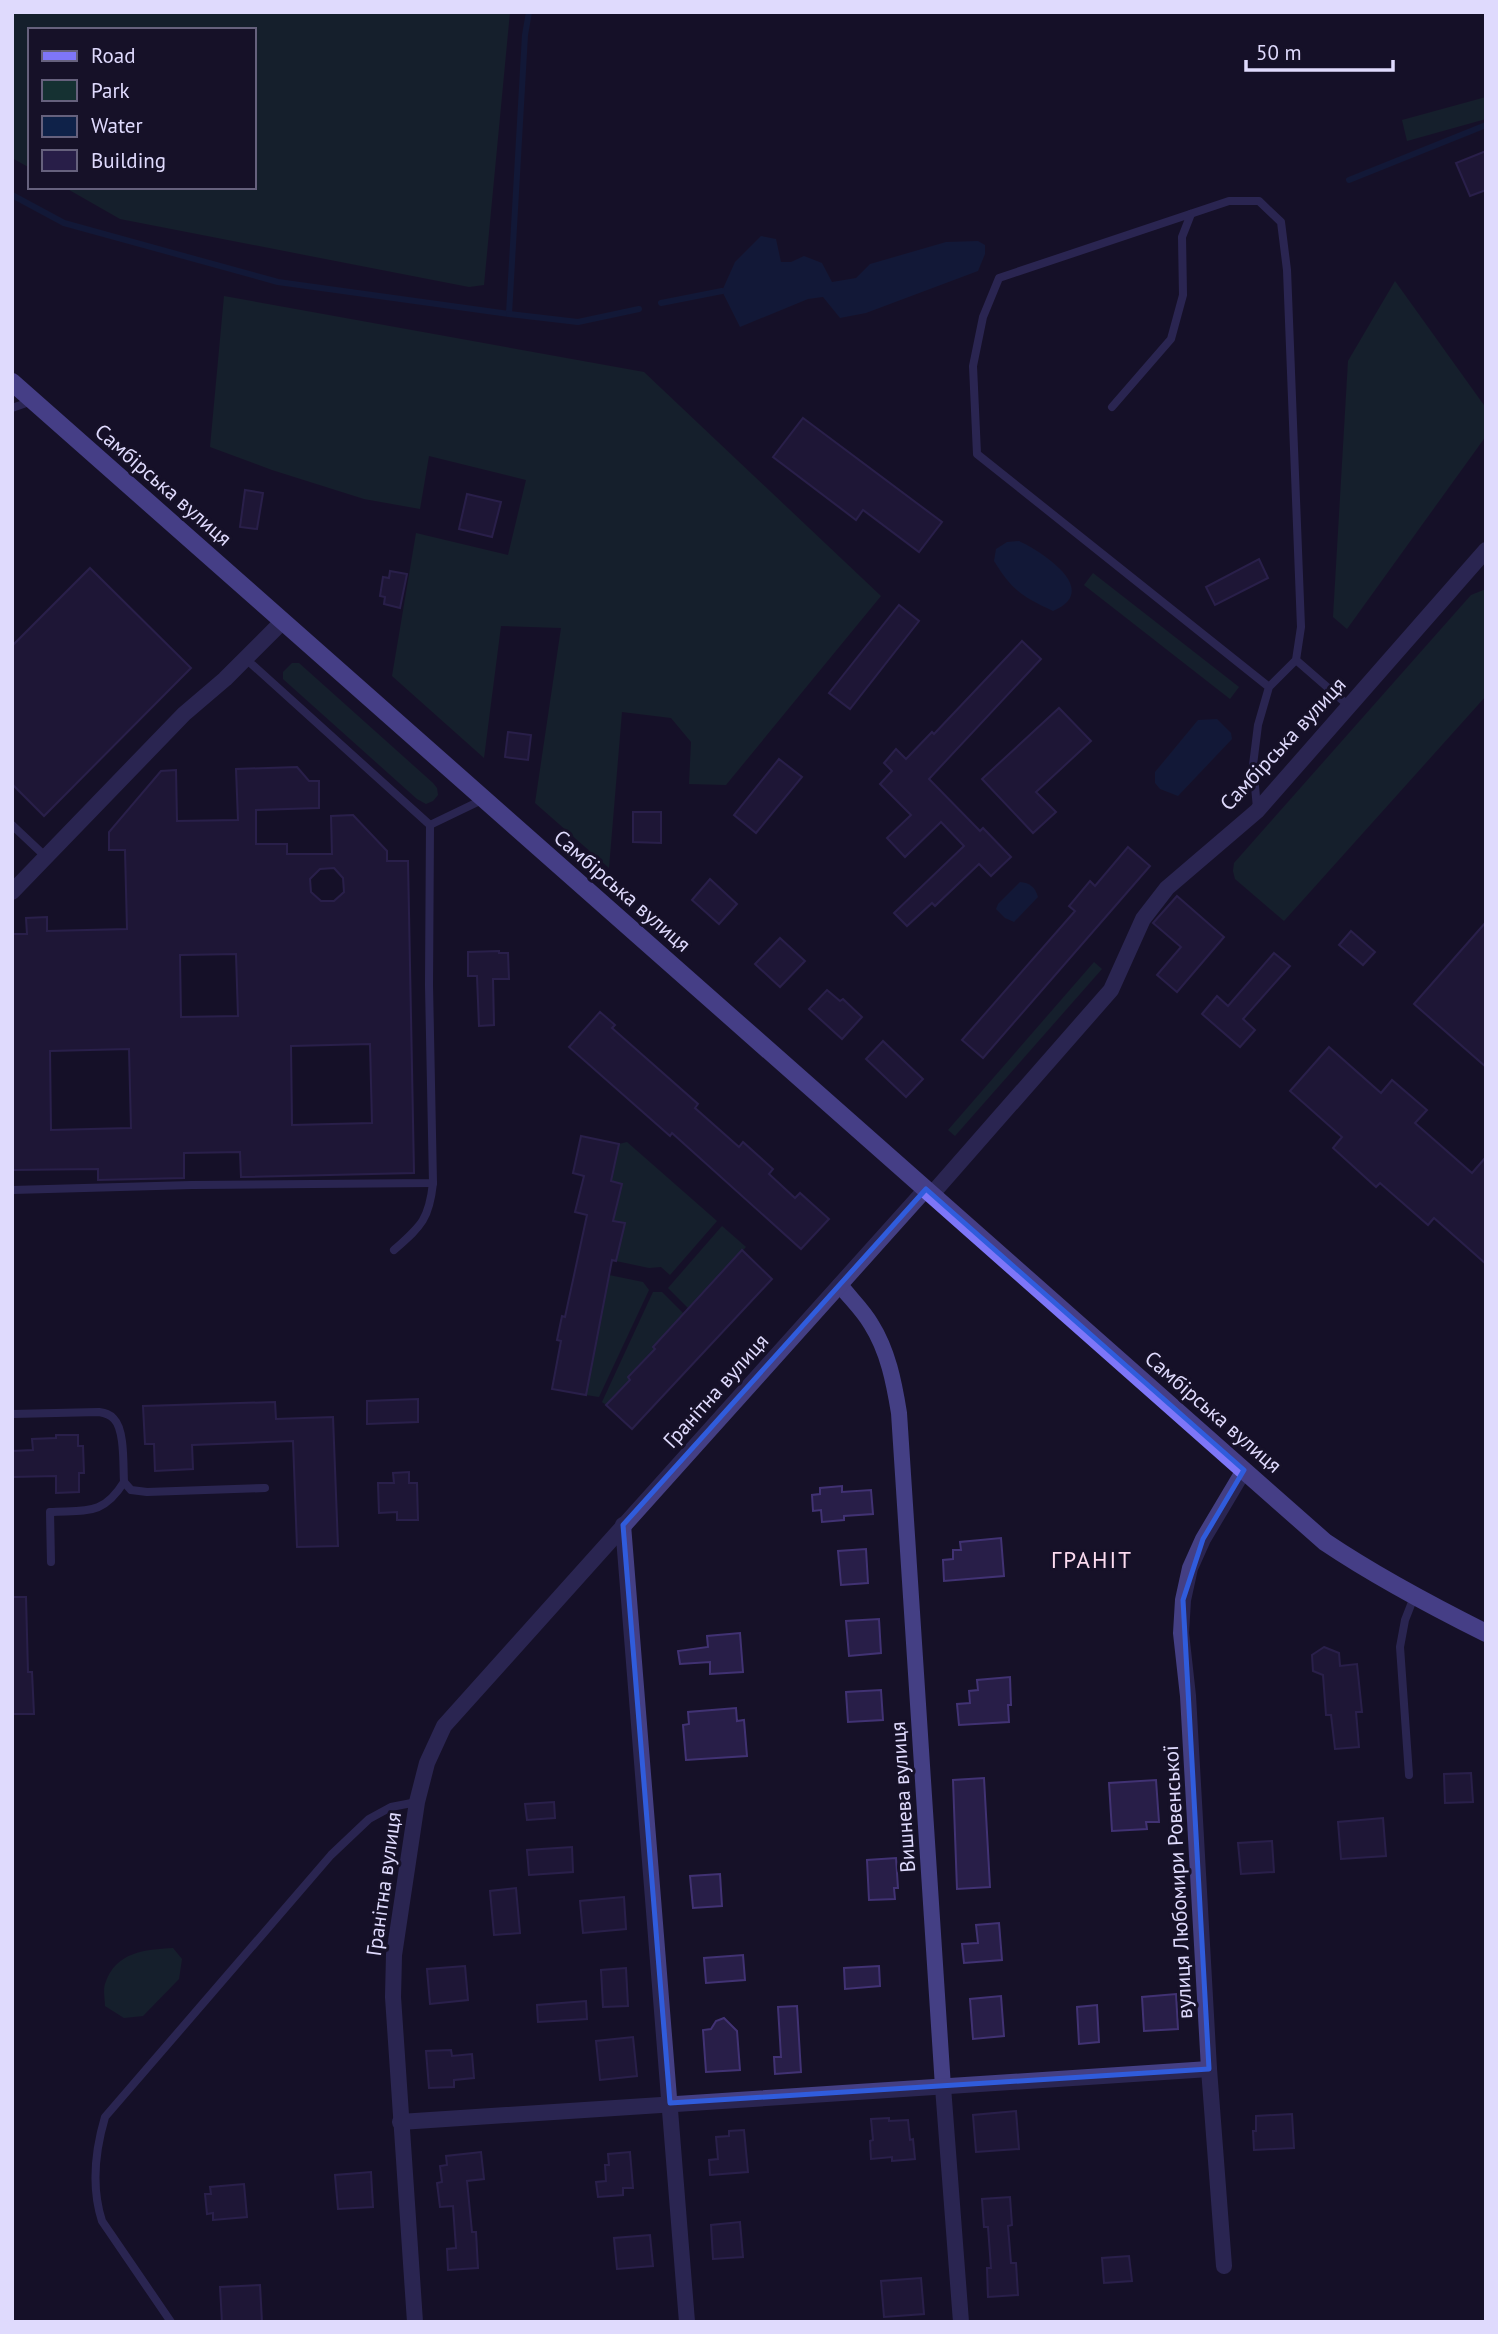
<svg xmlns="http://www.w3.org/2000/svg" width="1498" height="2334" font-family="'PT Sans',sans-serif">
  <rect width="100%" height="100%" fill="#161128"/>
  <g fill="#153132">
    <path d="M12,12H510L484,285L469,287L120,219L64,187H254V30H30V168L12,158Z"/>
    <path d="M1486,97V119L1407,141L1402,120Z"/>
    <path d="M1395,281L1486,408V436L1347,629L1333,617L1348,361Z"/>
    <path d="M224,296L644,372L881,596L726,785L689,784L691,742L671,718L622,712L609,868L535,803L561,628L501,626L484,758L392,676L416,533L508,555L526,480L429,456L420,509L364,499L272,470L210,447Z"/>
    <path d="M1093,573L1239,687L1230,699L1084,585Z"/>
    <path d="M1486,589V696L1284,921L1235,879L1233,871L1234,863L1471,595Z"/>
    <path d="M292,663H299L433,783L437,788L438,795L433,801L426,804L417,799L283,679V672Z"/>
    <path d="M1094,962L1102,969L955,1136L948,1130Z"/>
    <path d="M627,1142L717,1221L670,1275L661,1267L649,1268L616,1261L625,1224L613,1221L622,1184L611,1181L619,1144Z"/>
    <path d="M722,1226L746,1247L688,1308L668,1288Z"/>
    <path d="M609,1275L643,1282L649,1290L599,1397L586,1395Z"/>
    <path d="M653,1292H662L684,1314L653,1347L655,1349L628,1377L630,1380L606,1405L602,1402Z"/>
    <path d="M173,1948L182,1959L179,1979L143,2016L124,2018L105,2006C105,1999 103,1990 105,1984C116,1951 145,1950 173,1948Z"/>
  </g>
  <g fill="#0f2249">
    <path d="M761,236L776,239L781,262H791L804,256L822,263L832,282L856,278L870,264L946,242L978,241L985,245V254L978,271L866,313L840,318L823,297L808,299L740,327L722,291L735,262Z"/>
    <path d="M1019,541C1042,552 1102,590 1053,611C1022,597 1012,590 994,561L996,549L1007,542Z"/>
    <path d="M1217,719L1231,733L1232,739L1178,796L1160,789L1155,783V772L1198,720Z"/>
    <path d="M1020,882C1030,883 1035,887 1038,897L1014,922L1005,918L996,909L998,904Z"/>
  </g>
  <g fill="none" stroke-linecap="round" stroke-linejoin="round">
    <g stroke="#0f2249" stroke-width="6">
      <path d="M1349,180L1486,125"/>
      <path d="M12,195L64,223L278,282L509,314L525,35L529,12"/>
      <path d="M661,303L722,291"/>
      <path d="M509,314L578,322L639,309"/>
    </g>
  </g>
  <g fill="#281e48" stroke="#413273" stroke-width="2" fill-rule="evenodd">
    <path d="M1486,151V190L1470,196L1456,163Z"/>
    <path d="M803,418L942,522L919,552L863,510L856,520L773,457Z"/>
    <path d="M245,490L263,493L257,529L240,527Z"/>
    <path d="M467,494L501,502L492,537L459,529Z"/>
    <path d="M1259,559L1268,578L1215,605L1206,587Z"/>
    <path d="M90,568L191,668L44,816L12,784V646Z"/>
    <path d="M390,571L407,574L400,608L384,604L385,597L380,596L383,577L389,578Z"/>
    <path d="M899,605L919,621L850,709L829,693Z"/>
    <path d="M1022,641L1041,659L929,779L980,831L983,828L1011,857L991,876L979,864L935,906L932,903L907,926L894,913L964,846L941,822L905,857L887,838L911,815L880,784L892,771L884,763L896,749L906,759L932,732L934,734Z"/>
    <path d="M1059,708L1091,741L1036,792L1056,812L1033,833L982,779Z"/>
    <path d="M508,732L531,735L528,760L505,757Z"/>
    <path d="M779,759L802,777L756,833L734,815Z"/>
    <path d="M297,767L309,781H319V808L256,810V844H287V854H332L331,816L353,815L387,851V861H408L414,1173L241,1177L240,1152L184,1153V1178L98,1180V1169L12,1170V934H27L26,918L47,917V931L127,929L125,850H109V832L161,771L176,770L177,821L238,820L236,769ZM334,868L343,878L344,892L334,901H321L311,892L310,879L320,869ZM236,954L238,1016L181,1017L180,955ZM370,1044L372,1123L292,1125L291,1046ZM129,1049L131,1128L51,1130L50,1051Z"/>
    <path d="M633,812H661V843L633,842Z"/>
    <path d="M1128,847L1150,866L983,1058L962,1040L1075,911L1069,906L1090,881L1095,886Z"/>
    <path d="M710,879L737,904L719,924L692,900Z"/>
    <path d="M1177,896L1224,937L1177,992L1157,975L1181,947L1153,923Z"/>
    <path d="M1486,922V1067L1414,1004Z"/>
    <path d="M1351,931L1375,952L1363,965L1339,945Z"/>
    <path d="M780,938L805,961L780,987L755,964Z"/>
    <path d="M499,951V953H508L509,979H493L494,1025L479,1026L477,976H468V952Z"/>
    <path d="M1274,953L1290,966L1243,1019L1255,1030L1240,1047L1202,1014L1217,996L1228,1006Z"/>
    <path d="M827,990L840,1001L843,999L862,1017L842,1039L809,1009Z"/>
    <path d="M600,1012L615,1025L612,1028L698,1104L695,1108L739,1147L743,1142L773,1169L769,1174L795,1198L800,1193L829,1219L801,1249L672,1133L670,1136L569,1047Z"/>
    <path d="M883,1041L923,1079L906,1097L866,1059Z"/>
    <path d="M1329,1047L1381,1093L1392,1080L1427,1110L1415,1123L1472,1173L1486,1157V1264L1434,1218L1428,1225L1380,1183L1376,1187L1333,1148L1342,1137L1290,1091Z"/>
    <path d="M581,1136L619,1144L611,1181L622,1184L613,1221L625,1223L616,1261L612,1260L586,1395L552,1389L561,1341L557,1340L562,1316L565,1317L587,1215L575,1212L584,1176L573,1173Z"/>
    <path d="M742,1250L772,1279L632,1429L606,1405L630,1380L628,1377L655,1349L653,1347Z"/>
    <path d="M418,1399V1422L367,1424V1401Z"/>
    <path d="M275,1402L276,1419L333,1417L338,1546L297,1547L293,1441L192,1445L193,1469L155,1471L154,1444H145L143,1406Z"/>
    <path d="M56,1435H78V1446H83L84,1473H79V1492L56,1493V1476L12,1477V1451L33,1450L32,1439L56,1438Z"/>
    <path d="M409,1472V1483H417L418,1520H397V1512L379,1513L378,1483H394L393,1473Z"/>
    <path d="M842,1486V1492L871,1490L873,1514L844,1516V1520L822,1522L821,1510L813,1511L812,1495L820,1494V1488Z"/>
    <path d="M1001,1538L1004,1576L944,1581L943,1560L953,1559V1550H961L960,1542Z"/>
    <path d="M866,1549L868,1583L841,1585L838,1551Z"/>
    <path d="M12,1597H26L28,1672H32L34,1714H12Z"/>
    <path d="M879,1619L881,1653L849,1656L846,1621Z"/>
    <path d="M740,1633L743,1672L710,1674V1662L680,1664L678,1651L708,1647L707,1636Z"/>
    <path d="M1324,1647L1339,1653L1340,1666L1357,1664L1362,1712H1356L1359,1747L1335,1749L1331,1715H1326L1323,1675L1313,1671L1312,1655Z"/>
    <path d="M1010,1677L1011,1705H1008L1009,1722L959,1725L957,1704L970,1703L969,1691L978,1690L977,1680Z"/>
    <path d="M881,1690L883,1720L848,1722L846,1692Z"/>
    <path d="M736,1708L737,1721L744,1720L747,1756L686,1760L683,1725L689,1724L688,1712Z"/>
    <path d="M1471,1773L1473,1802L1445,1803L1444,1774Z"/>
    <path d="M984,1778L990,1887L957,1889L953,1780Z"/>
    <path d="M1156,1780L1159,1822H1146L1147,1829L1112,1831L1109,1783Z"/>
    <path d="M554,1802L555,1818L527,1820L525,1804Z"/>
    <path d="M1383,1818L1386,1856L1341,1859L1338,1822Z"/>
    <path d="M1272,1841L1274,1872L1241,1874L1238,1843Z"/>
    <path d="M572,1847L573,1872L529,1875L527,1850Z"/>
    <path d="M896,1858L898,1888H894L895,1899L869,1900L867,1860Z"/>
    <path d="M720,1874L722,1906L693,1908L690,1876Z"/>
    <path d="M516,1888L520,1933L494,1935L490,1891Z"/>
    <path d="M624,1897L626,1929L583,1933L580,1901Z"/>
    <path d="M999,1923L1002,1960L964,1963L962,1944L978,1943L976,1925Z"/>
    <path d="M743,1955L745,1980L706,1983L704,1958Z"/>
    <path d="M465,1966L468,2000L430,2004L427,1969Z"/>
    <path d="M879,1966L880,1986L845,1989L844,1968Z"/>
    <path d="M626,1968L628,2006L603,2007L601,1970Z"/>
    <path d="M1176,1994L1178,2029L1144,2031L1142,1997Z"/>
    <path d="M1001,1996L1004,2036L973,2039L970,1999Z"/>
    <path d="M586,2001L587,2019L538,2022L537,2005Z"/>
    <path d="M1097,2005L1099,2042L1079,2044L1077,2007Z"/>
    <path d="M797,2006L801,2072L775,2074L774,2057H781L778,2007Z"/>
    <path d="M724,2018L737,2031L740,2070L706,2072L703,2030L711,2029L716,2021Z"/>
    <path d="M633,2037L637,2076L600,2080L596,2041Z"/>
    <path d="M451,2050L452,2056L472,2054L474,2078L454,2080V2087L429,2088L426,2051Z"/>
    <path d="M1016,2111L1019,2149L976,2152L973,2115Z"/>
    <path d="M1292,2114L1294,2148L1254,2150L1253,2131H1256V2116Z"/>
    <path d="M889,2118V2121L908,2120L910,2140L913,2139L915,2159L892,2161V2157L871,2159L870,2141L873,2140L871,2119Z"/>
    <path d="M744,2130L748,2172L710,2175L709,2160L718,2159L716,2137L729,2136V2131Z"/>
    <path d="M481,2152L484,2179L467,2181L472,2232H476L478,2268L448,2270L447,2249L456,2248L453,2206L440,2207L437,2183L442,2182L440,2166L447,2165L446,2156Z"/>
    <path d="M630,2152L633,2188H623V2195L598,2197L596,2182L606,2181L605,2165H609L608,2154Z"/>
    <path d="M371,2172L373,2207L338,2209L335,2175Z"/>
    <path d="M244,2184L247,2217L213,2220V2213L207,2214L205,2194H211L210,2187Z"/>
    <path d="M1010,2197L1012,2225L1008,2226L1011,2263H1016L1018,2295L988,2297L987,2268H991L988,2227H984L982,2199Z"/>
    <path d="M740,2222L743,2257L713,2259L711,2225Z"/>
    <path d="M650,2235L653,2266L617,2269L614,2238Z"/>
    <path d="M1129,2256L1132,2281L1104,2283L1102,2258Z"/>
    <path d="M921,2278L924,2314L884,2317L881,2281Z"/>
    <path d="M260,2285L262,2322H222L220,2287Z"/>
  </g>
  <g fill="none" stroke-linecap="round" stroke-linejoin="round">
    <g stroke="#443f84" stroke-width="8">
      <path d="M1112,407L1171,339L1183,295L1182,237L1191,214"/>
      <path d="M12,408L32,401"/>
      <path d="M1296,660L1349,706"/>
      <path d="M1257,808L1253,765L1258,725L1269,687L977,454L973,366L983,317L999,278L1229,201H1259L1281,222L1287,270L1301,627L1296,660L1269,687"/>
      <path d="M12,825L46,857"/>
      <path d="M430,825L484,799"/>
      <path d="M12,1190L192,1185L433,1183L429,985L430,825L246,659"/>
      <path d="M394,1250C421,1226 429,1220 433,1183"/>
      <path d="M12,1414L99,1412C105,1413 110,1414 114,1419C125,1430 123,1466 124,1482L131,1490L147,1492L265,1488"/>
      <path d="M51,1562L50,1512C86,1510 103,1516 124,1482"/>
      <path d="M1409,1775L1400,1647L1405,1620L1414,1597"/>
      <path d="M171,2322L102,2221C91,2187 95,2151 105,2117L331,1855L369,1819L391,1807L417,1802"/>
    </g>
    <g stroke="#443f84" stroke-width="16">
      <path d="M12,892L184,714L225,679L283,621"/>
      <path d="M932,1194L1111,990L1143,919L1167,888L1257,811L1486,550"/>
      <path d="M840,1285C850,1298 863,1310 871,1324C888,1351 894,1382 899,1413L943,2087L961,2322"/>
      <path d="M623,1525L687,2322"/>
      <path d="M400,2122L1209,2069"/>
      <path d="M1224,2266L1209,2069L1188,1696L1181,1633L1183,1600L1190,1568L1203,1539L1244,1470"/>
      <path d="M415,2322L393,1997L394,1955L417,1802L427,1763L444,1726L926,1189"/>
    </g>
    <path stroke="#7e76f8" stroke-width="18" d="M12,382L1325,1542C1377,1577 1430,1605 1486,1633"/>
  </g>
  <path d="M0 0H1498V2334H0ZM926,1189L1244,1470L1203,1539L1183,1600L1209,2069L670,2103L623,1525Z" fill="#161128" fill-opacity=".55" fill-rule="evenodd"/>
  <path fill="none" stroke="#305cdc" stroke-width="5" stroke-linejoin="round" d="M926,1189L1244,1470L1203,1539L1183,1600L1209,2069L670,2103L623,1525Z"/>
  <g text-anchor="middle" stroke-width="6" stroke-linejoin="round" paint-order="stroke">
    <g font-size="21" fill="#dfdafd" stroke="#161128">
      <text transform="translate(163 485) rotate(41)" y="7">Самбірська вулиця</text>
      <text transform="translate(1283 744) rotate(-47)" y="7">Самбірська вулиця</text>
      <text transform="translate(622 891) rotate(41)" y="7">Самбірська вулиця</text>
      <text transform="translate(716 1391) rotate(-48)" y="7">Гранітна вулиця</text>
      <text transform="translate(1213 1412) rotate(41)" y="7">Самбірська вулиця</text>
      <text transform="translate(903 1797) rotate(-94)" y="7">Вишнева вулиця</text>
      <text transform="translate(1178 1882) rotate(-93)" y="7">вулиця Любомири Ровенської</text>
      <text transform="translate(384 1884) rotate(-82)" y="7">Гранітна вулиця</text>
    </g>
    <g font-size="23" letter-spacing="2" fill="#fddcf0" stroke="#161128">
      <text x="1092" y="1568">ГРАНІТ</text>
    </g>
  </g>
  <rect width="1498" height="2334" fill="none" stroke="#dfdafd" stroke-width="28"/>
  <rect x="28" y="28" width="228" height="161" fill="#161128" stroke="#66617d" stroke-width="2"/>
  <rect x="42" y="51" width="35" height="10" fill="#7e76f8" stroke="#66617d" stroke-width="2"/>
  <text x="91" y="63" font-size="21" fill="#dfdafd">Road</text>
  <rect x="42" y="80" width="35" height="21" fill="#153132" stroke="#66617d" stroke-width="2"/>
  <text x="91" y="98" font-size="21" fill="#dfdafd">Park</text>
  <rect x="42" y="116" width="35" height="21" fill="#0f2249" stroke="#66617d" stroke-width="2"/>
  <text x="91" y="133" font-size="21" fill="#dfdafd">Water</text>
  <rect x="42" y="150" width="35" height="21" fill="#281e48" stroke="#66617d" stroke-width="2"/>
  <text x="91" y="168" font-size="21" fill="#dfdafd">Building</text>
  <path d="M1246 60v10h147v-10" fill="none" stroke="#dfdafd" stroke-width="3.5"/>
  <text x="1256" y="60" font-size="21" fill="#dfdafd" stroke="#161128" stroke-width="5" paint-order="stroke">50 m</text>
</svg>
